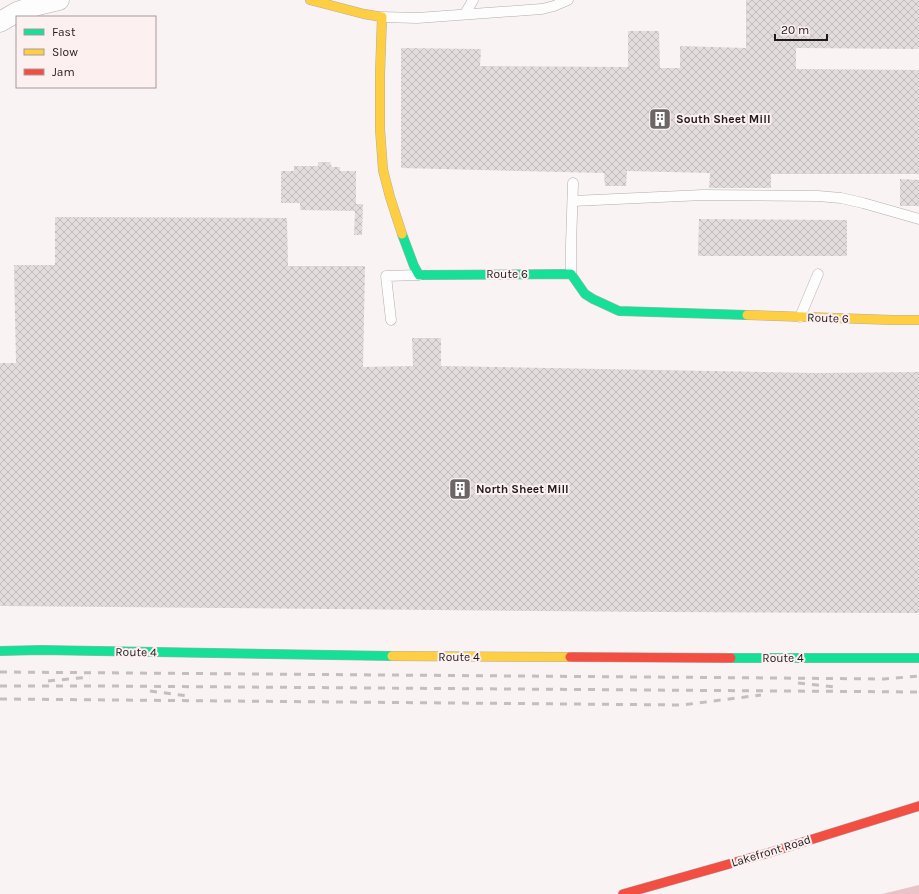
<svg xmlns="http://www.w3.org/2000/svg" width="919" height="894" font-family="Karla,sans-serif">
  <defs>
    <pattern id="building-cross-hatch" width="8" height="8" patternUnits="userSpaceOnUse"><rect width="8" height="8" fill="#e2dcdd"/><path d="M0 0l8 8M0 8l8-8" fill="none" stroke="#c2bcbd"/></pattern>
  </defs>
  <rect width="100%" height="100%" fill="#faf3f4"/>
  <path fill="#eac3c8" d="M919,885V894H882Z"/>
  <g fill="url(#building-cross-hatch)">
    <path d="M746,0H919V49L796,48V69L919,70V174H771V188H709L710,173L627,171L626,186H605L604,173L401,168V48L481,49L480,66L628,67V31H659L660,68H680V46L746,48Z"/>
    <path d="M318,162H330L332,167H340V171H356V204H363L362,235H354L355,211L300,210V203H281V171H294V166H318Z"/>
    <path d="M900,179L919,180V206H900Z"/>
    <path d="M55,217L287,218L288,266H365L363,367L413,366L412,338H441V366L816,373L919,372V613L658,612L0,606V363H16L14,265H55Z"/>
    <path d="M699,219L847,220V256H698Z"/>
  </g>
  <g fill="none" stroke-linecap="round" stroke-linejoin="round">
    <g stroke="#b1acac" stroke-width="11">
      <g id="lane">
        <path d="M465,14L473,0"/>
        <path d="M382,17L417,18L542,9L554,6L568,0"/>
        <path d="M573,201L703,195L818,196L841,198L863,203L919,219"/>
        <path d="M571,274V245L573,183"/>
        <path d="M800,317L818,274"/>
        <path d="M391,320L386,276L419,275"/>
      </g>
    </g>
    <g stroke="#b1acac" stroke-width="21">
      <path id="street" d="M0,22L17,12L38,5L59,0"/>
    </g>
    <g stroke="#b1acac" stroke-width="10">
      <g id="fast">
        <path d="M402,234L414,266L419,275L571,274L585,294L593,299L619,311L747,315"/>
        <path d="M0,651L41,650L392,656"/>
        <path d="M731,658H919"/>
      </g>
    </g>
    <g stroke="#b1acac" stroke-width="10">
      <g id="slow">
        <path d="M310,0L364,14L382,17L380,74V129L383,170L390,197L402,234"/>
        <path d="M747,315L893,320H919"/>
        <path d="M392,656L570,657"/>
      </g>
    </g>
    <g stroke="#b1acac" stroke-width="10">
      <g id="jam">
        <path d="M570,657L731,658"/>
        <path d="M623,894L768,853L919,806"/>
      </g>
    </g>
    <use href="#lane" stroke="#fefdfd" stroke-width="10"/>
    <use href="#street" stroke="#fefdfd" stroke-width="20"/>
    <use href="#fast" stroke="#16e098" stroke-width="9"/>
    <use href="#slow" stroke="#ffcf43" stroke-width="9"/>
    <use href="#jam" stroke="#f24e42" stroke-width="9"/>
    <g stroke="#c1bfbf" stroke-width="3" stroke-dasharray="7 7" stroke-linecap="butt">
      <path d="M0,672L774,678L884,679L919,676"/>
      <path d="M48,681L90,677"/>
      <path d="M798,683L836,687"/>
      <path d="M0,686H103L919,692"/>
      <path d="M150,691L188,696"/>
      <path d="M0,699L682,705L761,695"/>
    </g>
  </g>
  <defs>
    <g id="building-square" transform="scale(1.15)"><rect x="-9" y="-9" width="18" height="18" rx="4" fill="#6c6667" stroke="#fdf0f1"/><path d="M-4-6H4V6H1V3H-1V6H-4ZM-2.5-4.3h1.7v1.8h-1.7ZM.8-4.3h1.7v1.8H.8ZM-2.5-1h1.7V.8h-1.7ZM.8-1h1.7V.8H.8Z" fill="#fff"/></g>
  </defs>
  <g fill-rule="evenodd">
    <use href="#building-square" x="660" y="119"/>
    <use href="#building-square" x="460" y="489"/>
  </g>
  <g text-anchor="middle" stroke-width="4" stroke-linejoin="round" paint-order="stroke">
    <g font-size="12" font-weight="bold" fill="#201a1b" stroke="#fdf0f1" text-anchor="start">
      <text x="676" y="123">South Sheet Mill</text>
      <text x="476" y="493">North Sheet Mill</text>
    </g>
    <g font-size="12" fill="#201a1b" stroke="#fdf0f1">
      <text x="507" y="278">Route 6</text>
      <text transform="translate(828 318) rotate(2)" y="4">Route 6</text>
      <text transform="translate(136 652) rotate(1)" y="4">Route 4</text>
      <text x="459" y="661">Route 4</text>
      <text x="783" y="662">Route 4</text>
      <text transform="translate(771 851) rotate(-17)" y="4">Lakefront Road</text>
    </g>
  </g>
  <rect x="16" y="16" width="140" height="72" fill="#fdf0f1" stroke="#a59a9b"/>
  <rect x="24" y="29" width="20" height="6" fill="#16e098" stroke="#a59a9b"/>
  <text x="52" y="36" font-size="12" fill="#201a1b">Fast</text>
  <rect x="24" y="49" width="20" height="6" fill="#ffcf43" stroke="#a59a9b"/>
  <text x="52" y="56" font-size="12" fill="#201a1b">Slow</text>
  <rect x="24" y="69" width="20" height="6" fill="#f24e42" stroke="#a59a9b"/>
  <text x="52" y="76" font-size="12" fill="#201a1b">Jam</text>
  <path d="M775 34v6h52v-6" fill="none" stroke="#201a1b" stroke-width="2"/>
  <text x="781" y="34" font-size="12" fill="#201a1b" stroke="#fdf0f1" stroke-width="3" paint-order="stroke">20 m</text>
</svg>
